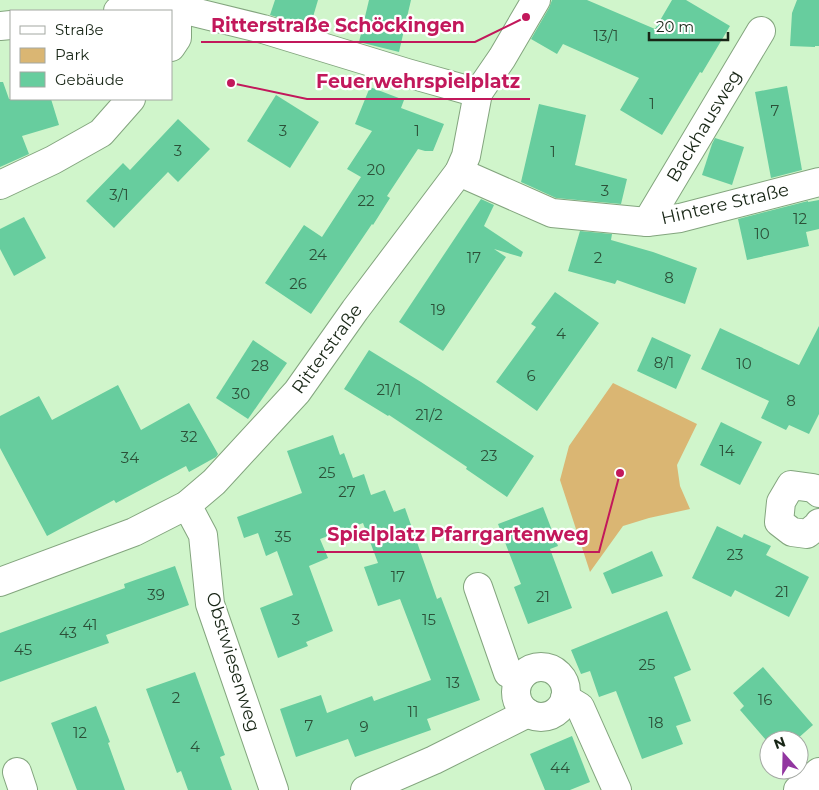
<svg xmlns="http://www.w3.org/2000/svg" width="819" height="790" font-family="Montserrat,sans-serif">
  <rect width="100%" height="100%" fill="#d0f5cb"/>
  <path fill="#dab673" d="M613,383L697,424L677,465L680,486L690,509L649,518L623,526L590,572L560,480L569,446Z"/>
  <g fill="#67cd9e">
    <path d="M275,0H318L310,27L270,15Z"/>
    <path d="M369,0H411L399,52L359,42Z"/>
    <path d="M552,0H587L655,29L672,0H686L730,26L702,73L700,72L662,135L620,110L639,78L563,44L557,54L531,39L549,8Z"/>
    <path d="M797,0H819V46H815V47L790,46L792,13Z"/>
    <path d="M0,82H3L9,99H51L59,125L22,136L29,154L0,167Z"/>
    <path d="M787,86L802,170L771,178L755,92Z"/>
    <path d="M370,87L404,100L401,108L444,124L433,151H425L418,149L387,196L390,198L373,225L372,224L311,314L265,283L304,225L322,237L361,177L347,169L372,131L355,124Z"/>
    <path d="M276,95L319,122L290,168L247,141Z"/>
    <path d="M539,104L586,115L575,165L627,179L621,204L556,198L521,182Z"/>
    <path d="M178,119L210,149L178,182L168,172L114,228L86,201L123,163L130,170Z"/>
    <path d="M715,138L744,147L732,185L702,175L712,144Z"/>
    <path d="M481,199L494,205L484,226L523,252L521,257L494,249L506,257L443,351L399,322Z"/>
    <path d="M819,200V229L806,232L809,246L747,260L738,219L808,201V202Z"/>
    <path d="M24,217L46,258L14,276L0,249V229Z"/>
    <path d="M580,231L612,234L611,240L653,252L697,268L685,304L617,280L615,284L568,271Z"/>
    <path d="M555,292L599,323L537,411L496,382L536,327L531,324Z"/>
    <path d="M819,326V414L809,434L789,425L786,430L761,418L769,401L701,369L720,328L799,365Z"/>
    <path d="M652,337L691,355L676,389L637,371Z"/>
    <path d="M253,340L287,363L248,419L216,398Z"/>
    <path d="M369,350L421,382L534,456L507,497L466,469L467,467L389,415L388,416L344,389Z"/>
    <path d="M118,385L141,430L189,403L218,454L216,457L189,472L186,466L116,503L114,500L47,536L0,448V416L39,396L52,420Z"/>
    <path d="M721,422L762,442L740,485L700,465Z"/>
    <path d="M333,435L340,455L344,453L353,478L364,474L371,495L385,490L394,512L405,508L437,599L441,597L480,700L427,719L431,730L355,757L348,739L296,757L280,709L321,695L327,713L372,696L374,701L431,680L400,599L378,606L364,567L378,563L363,523L320,539L328,558L309,566L333,631L306,642L308,646L278,658L260,608L293,595L277,551L266,556L258,533L244,538L237,517L302,493L287,451Z"/>
    <path d="M543,507L558,546L550,549L572,608L528,624L514,587L521,584L498,524Z"/>
    <path d="M717,526L742,538L744,534L771,546L766,555L809,577L789,617L735,590L731,597L692,578Z"/>
    <path d="M652,551L663,576L612,594L603,573Z"/>
    <path d="M175,566L189,605L106,635L109,643L0,682V633L125,588L124,584Z"/>
    <path d="M667,611L691,670L674,677L691,721L676,726L683,744L642,759L616,691L599,697L590,671L581,674L571,650Z"/>
    <path d="M763,667L813,725L796,740H766L740,710L744,706L733,693Z"/>
    <path d="M195,672L225,755L220,757L232,790H188L181,771L177,773L146,689Z"/>
    <path d="M96,706L110,742L108,743L125,790H77L51,723Z"/>
    <path d="M572,736L590,782L570,790H545L530,754Z"/>
  </g>
  <g fill="none" stroke-linecap="round" stroke-linejoin="round">
    <g stroke="#83a57e" stroke-width="30">
      <g id="minor">
        <path d="M118,11L177,8L263,29L407,73L478,93"/>
        <path d="M0,26L11,25"/>
        <path d="M171,47L177,38V8"/>
        <path d="M459,172L552,213L647,222L680,218L819,182"/>
        <path d="M0,185L53,160L101,133L131,99"/>
        <path d="M647,222L761,31"/>
        <path d="M819,493L813,488L791,485L781,502L779,522L792,532L807,534L818,525L819,523"/>
        <path d="M187,505L203,535L210,604L274,790"/>
        <path d="M0,582L134,532L187,505L214,482L297,392L355,310L459,172L466,156L478,93L502,58L536,0"/>
        <path d="M478,587L508,673L520,678"/>
        <circle cx="541" cy="692" r="25"/>
        <path d="M565,698L580,707L617,790"/>
        <path d="M17,772L23,790"/>
        <path d="M365,790L434,760L528,713"/>
        <path d="M798,790L819,772"/>
      </g>
    </g>
    <use href="#minor" stroke="#fff" stroke-width="28"/>
  </g>
  <g text-anchor="middle" stroke-width="4.5" stroke-linejoin="round" paint-order="stroke">
    <g font-size="15" fill="#2c5038">
      <text x="606" y="41">13/1</text>
      <text x="652" y="109">1</text>
      <text x="775" y="116">7</text>
      <text x="283" y="136">3</text>
      <text x="417" y="136">1</text>
      <text x="178" y="156">3</text>
      <text x="553" y="157">1</text>
      <text x="376" y="175">20</text>
      <text x="605" y="196">3</text>
      <text x="119" y="200">3/1</text>
      <text x="366" y="206">22</text>
      <text x="800" y="224">12</text>
      <text x="762" y="239">10</text>
      <text x="318" y="260">24</text>
      <text x="474" y="263">17</text>
      <text x="598" y="263">2</text>
      <text x="669" y="283">8</text>
      <text x="298" y="289">26</text>
      <text x="438" y="315">19</text>
      <text x="561" y="339">4</text>
      <text x="664" y="368">8/1</text>
      <text x="744" y="369">10</text>
      <text x="260" y="371">28</text>
      <text x="531" y="381">6</text>
      <text x="389" y="395">21/1</text>
      <text x="241" y="399">30</text>
      <text x="791" y="406">8</text>
      <text x="429" y="420">21/2</text>
      <text x="189" y="442">32</text>
      <text x="727" y="456">14</text>
      <text x="489" y="461">23</text>
      <text x="130" y="463">34</text>
      <text x="327" y="478">25</text>
      <text x="347" y="497">27</text>
      <text x="283" y="542">35</text>
      <text x="735" y="560">23</text>
      <text x="398" y="582">17</text>
      <text x="782" y="597">21</text>
      <text x="156" y="600">39</text>
      <text x="543" y="602">21</text>
      <text x="296" y="625">3</text>
      <text x="429" y="625">15</text>
      <text x="90" y="630">41</text>
      <text x="68" y="638">43</text>
      <text x="23" y="655">45</text>
      <text x="647" y="670">25</text>
      <text x="453" y="688">13</text>
      <text x="176" y="703">2</text>
      <text x="765" y="705">16</text>
      <text x="413" y="717">11</text>
      <text x="656" y="728">18</text>
      <text x="309" y="731">7</text>
      <text x="364" y="732">9</text>
      <text x="80" y="738">12</text>
      <text x="195" y="752">4</text>
      <text x="560" y="773">44</text>
    </g>
    <g font-size="18" fill="#182616" stroke="#fff">
      <text transform="translate(704 126) rotate(-59)" y="6">Backhausweg</text>
      <text transform="translate(725 204) rotate(-13)" y="6">Hintere Straße</text>
      <text transform="translate(327 349) rotate(-54)" y="6">Ritterstraße</text>
      <text transform="translate(233 662) rotate(73)" y="6">Obstwiesenweg</text>
    </g>
  </g>
  <path fill="none" stroke="#c2185b" stroke-width="2" d="M526 17L475 42H201M231 83L307 99H530M620 473L599 552H317"/>
  <g fill="#c2185b" stroke="#fff" stroke-width="2">
    <circle cx="526" cy="17" r="5"/>
    <circle cx="231" cy="83" r="5"/>
    <circle cx="620" cy="473" r="5"/>
  </g>
  <g font-size="19" text-anchor="middle" font-weight="bold" fill="#c2185b" stroke="#fff" stroke-width="4.5" stroke-linejoin="round" paint-order="stroke">
    <text x="338" y="32">Ritterstraße Schöckingen</text>
    <text x="418" y="88">Feuerwehrspielplatz</text>
    <text x="458" y="541">Spielplatz Pfarrgartenweg</text>
  </g>
  <rect x="10" y="10" width="162" height="90" fill="#ffffff" stroke="#a3a8a2"/>
  <rect x="20" y="26" width="25" height="8" fill="#ffffff" stroke="#a3a8a2"/>
  <text x="55" y="35" font-size="15" fill="#182616">Straße</text>
  <rect x="20" y="48" width="25" height="15" fill="#dab673" stroke="#a3a8a2"/>
  <text x="55" y="60" font-size="15" fill="#182616">Park</text>
  <rect x="20" y="72" width="25" height="15" fill="#67cd9e" stroke="#a3a8a2"/>
  <text x="55" y="85" font-size="15" fill="#182616">Gebäude</text>
  <g transform="translate(784 755) rotate(340)"><circle r="24" fill="#ffffff" stroke="#a3a8a2"/>
  <path d="M0-4L9 19L0 12L-9 19Z" fill="#9236a0"/>
  <text y="-8" font-size="14" font-weight="bold" text-anchor="middle" fill="#182616">N</text>
  </g>
  <path d="M649 32v8h79v-8" fill="none" stroke="#182616" stroke-width="2.5"/>
  <text x="656" y="32" font-size="15" fill="#182616" stroke="#ffffff" stroke-width="4" paint-order="stroke">20 m</text>
</svg>
